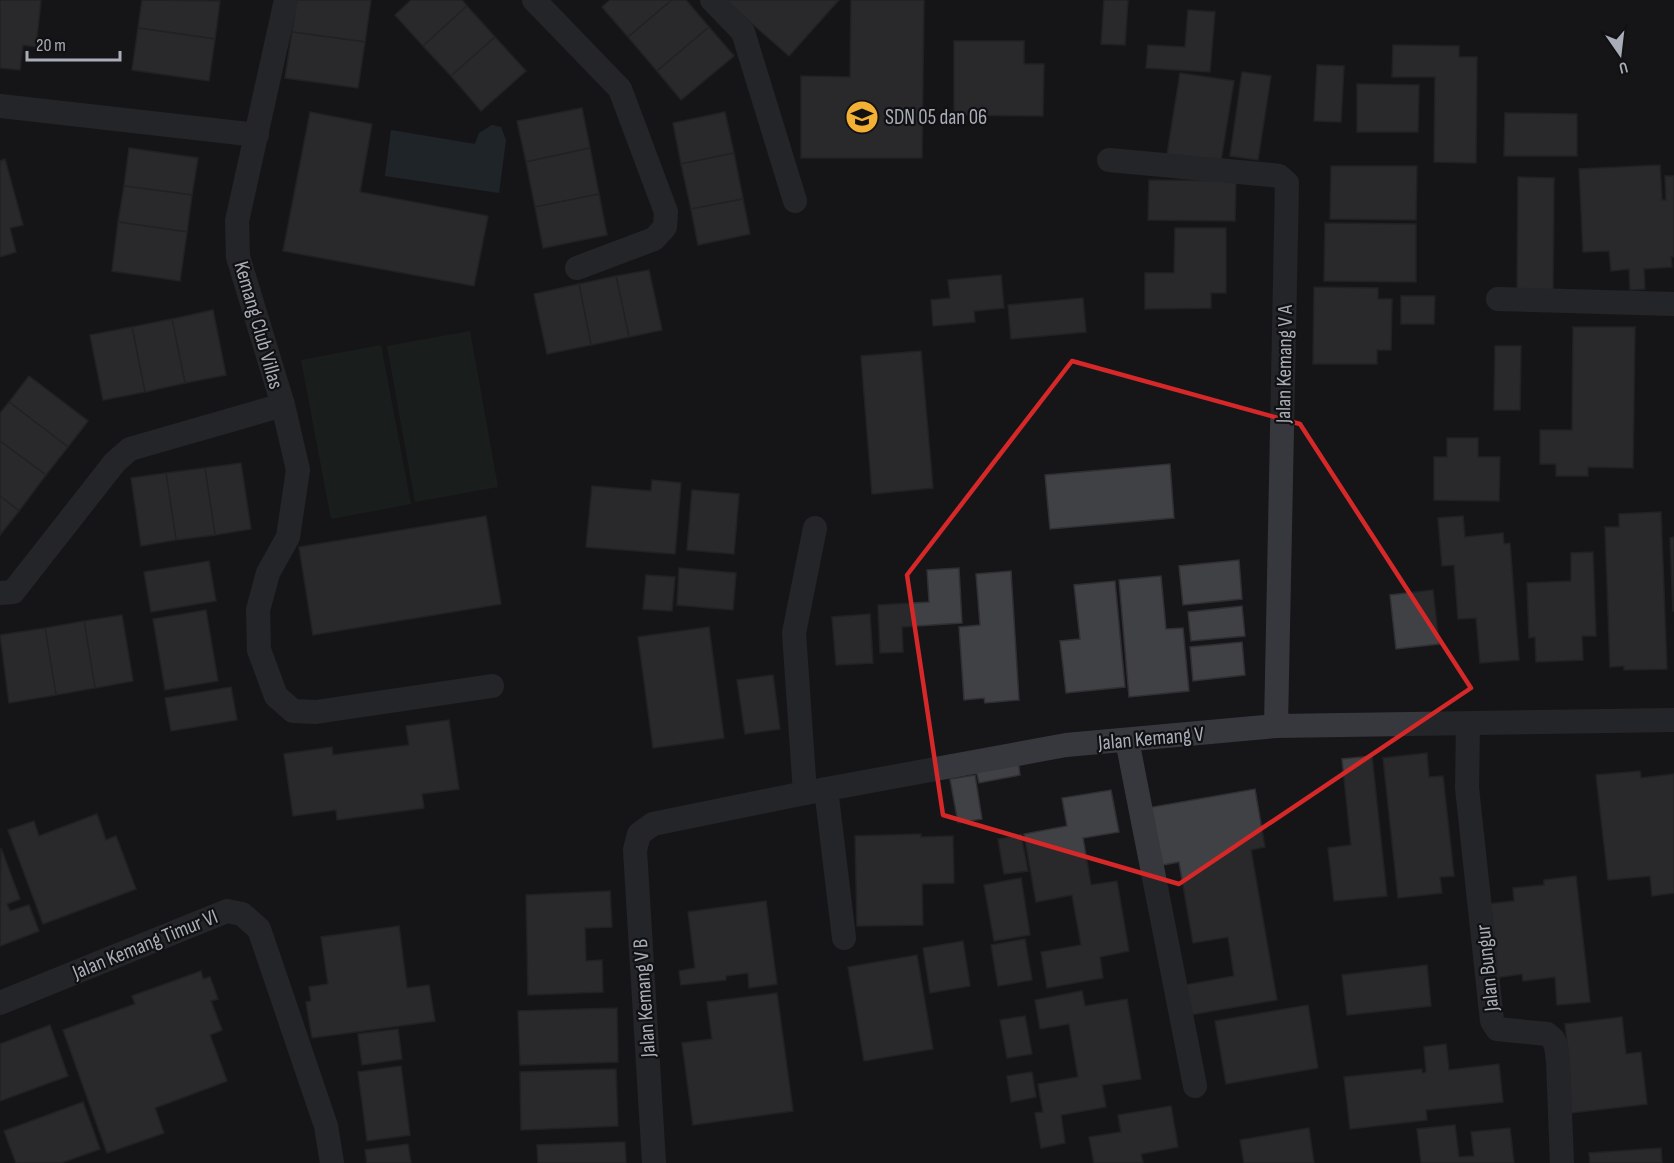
<svg xmlns="http://www.w3.org/2000/svg" width="1674" height="1163" font-family="'Sofia Sans Condensed',sans-serif">
  <rect width="100%" height="100%" fill="#161618"/>
  <g fill="#1e261f">
    <path d="M470,331L498,487L415,502L387,346Z"/>
    <path d="M381,345L411,504L331,519L301,360Z"/>
  </g>
  <path fill="#2c353c" d="M492,125L501,127L506,140L499,193L385,176L391,130L475,144L479,133Z"/>
  <g fill="#404145" stroke="#303034" stroke-width="1.5">
    <path d="M0,0H41L36,47L23,45L20,70L0,68Z"/>
    <path d="M142,0L220,1L215,39L138,28Z"/>
    <path d="M297,0H371L365,42L292,32Z"/>
    <path d="M411,0H462L467,6L423,46L395,15Z"/>
    <path d="M610,0H672L628,37L602,7Z"/>
    <path d="M672,0H686L709,27L657,71L628,37Z"/>
    <path d="M725,0H839L789,56Z"/>
    <path d="M851,0H924L922,158H801V76L850,77Z"/>
    <path d="M1104,0H1128L1125,45L1101,44Z"/>
    <path d="M467,6L495,37L451,76L423,46Z"/>
    <path d="M1188,10L1215,12L1210,72L1146,68L1148,45L1185,47Z"/>
    <path d="M709,27L734,56L681,100L657,71Z"/>
    <path d="M138,28L215,39L209,81L132,70Z"/>
    <path d="M292,32L365,42L358,88L285,78Z"/>
    <path d="M495,37L526,71L481,111L451,76Z"/>
    <path d="M954,41H1024V64H1044L1043,116L954,115Z"/>
    <path d="M1393,45L1459,46V57H1477L1476,163L1434,162L1435,77H1392Z"/>
    <path d="M1317,65L1344,66L1341,122L1314,121Z"/>
    <path d="M1242,72L1271,76L1258,160L1230,156Z"/>
    <path d="M1180,73L1234,81L1221,161L1167,154Z"/>
    <path d="M1357,84L1419,85L1418,132H1357Z"/>
    <path d="M582,108L590,148L526,162L517,121Z"/>
    <path d="M310,112L372,124L360,192L488,216L474,286L283,251Z"/>
    <path d="M725,112L734,153L681,164L673,123Z"/>
    <path d="M1505,113L1577,114V156H1504Z"/>
    <path d="M129,148L198,158L192,195L124,186Z"/>
    <path d="M590,148L599,194L535,207L526,162Z"/>
    <path d="M734,153L743,199L691,209L681,164Z"/>
    <path d="M5,159L23,225L10,228L16,252L0,257V161Z"/>
    <path d="M1660,165L1662,200H1666L1665,176H1674V257H1671L1672,267L1644,269L1645,289L1630,290L1629,269L1611,271L1609,251L1583,252L1579,169Z"/>
    <path d="M1331,166H1417L1416,220L1330,219Z"/>
    <path d="M1518,177L1554,178L1553,295H1517Z"/>
    <path d="M1149,180L1236,181L1235,221L1148,220Z"/>
    <path d="M124,186L192,195L187,232L118,222Z"/>
    <path d="M599,194L607,235L543,248L535,207Z"/>
    <path d="M743,199L750,234L698,245L691,209Z"/>
    <path d="M118,222L187,232L180,281L112,271Z"/>
    <path d="M1325,223L1416,224V282L1324,281Z"/>
    <path d="M1175,228H1226V293H1211V308L1145,309V273H1174Z"/>
    <path d="M649,270L662,330L629,337L616,276Z"/>
    <path d="M1001,275L1004,308L974,311L975,322L933,326L931,300L950,298L948,280Z"/>
    <path d="M616,276L629,337L591,345L579,284Z"/>
    <path d="M579,284L591,345L547,354L534,294Z"/>
    <path d="M1314,287L1378,288V299H1392L1391,350H1377V364H1313Z"/>
    <path d="M1401,296H1435L1434,324H1401Z"/>
    <path d="M1083,298L1086,332L1011,339L1008,305Z"/>
    <path d="M213,310L226,375L185,383L172,319Z"/>
    <path d="M172,319L185,383L145,392L132,327Z"/>
    <path d="M132,327L145,392L103,400L90,335Z"/>
    <path d="M1573,327H1635L1633,468L1588,467V476H1556V464H1540V430H1572Z"/>
    <path d="M1495,346H1521L1520,410H1494Z"/>
    <path d="M921,351L933,488L872,494L861,356Z"/>
    <path d="M29,376L88,421L68,447L9,402Z"/>
    <path d="M9,402L68,447L46,475L0,441V413Z"/>
    <path d="M1447,438H1478V457H1500L1499,501L1434,500V457H1447Z"/>
    <path d="M0,441L46,475L19,511L0,496Z"/>
    <path d="M241,463L251,529L215,535L205,468Z"/>
    <path d="M1170,464L1174,518L1050,529L1045,475Z"/>
    <path d="M205,468L215,535L176,540L166,473Z"/>
    <path d="M166,473L176,540L141,546L131,478Z"/>
    <path d="M652,480L681,483L675,554L586,547L592,486L651,491Z"/>
    <path d="M692,490L739,494L734,554L687,550Z"/>
    <path d="M0,496L19,511L0,535Z"/>
    <path d="M1661,512L1667,669L1624,670V666L1610,667L1605,527H1619V514Z"/>
    <path d="M486,516L501,604L313,635L299,547Z"/>
    <path d="M1463,516L1465,537L1503,533L1504,544L1510,543L1519,660L1480,663L1476,618L1458,619L1454,565L1442,566L1438,518Z"/>
    <path d="M1674,537V611H1673L1670,538Z"/>
    <path d="M1593,552L1596,636H1582L1583,660L1536,662L1535,637L1529,638L1527,583L1571,581V553Z"/>
    <path d="M1239,560L1242,599L1183,605L1179,566Z"/>
    <path d="M209,561L216,601L151,612L144,572Z"/>
    <path d="M679,568L736,573L733,610L677,605Z"/>
    <path d="M959,568L962,623L902,627L903,652L880,653L878,605L929,602L927,570Z"/>
    <path d="M1011,571L1019,700L985,703L984,698L964,700L959,627L980,625L976,574Z"/>
    <path d="M646,575L675,577L672,611L643,609Z"/>
    <path d="M1161,576L1166,629L1183,628L1189,691L1129,697L1119,580Z"/>
    <path d="M1115,581L1125,687L1066,693L1060,641L1080,639L1074,585Z"/>
    <path d="M1433,590L1439,644L1396,649L1390,595Z"/>
    <path d="M1242,606L1245,636L1191,641L1188,612Z"/>
    <path d="M206,610L218,681L165,690L153,619Z"/>
    <path d="M870,614L873,663L836,665L832,617Z"/>
    <path d="M122,615L133,681L95,688L84,621Z"/>
    <path d="M84,621L95,688L56,695L45,628Z"/>
    <path d="M709,627L724,738L653,748L638,637Z"/>
    <path d="M45,628L56,695L9,703L0,635Z"/>
    <path d="M1242,642L1245,675L1193,681L1190,647Z"/>
    <path d="M773,675L780,729L745,734L737,680Z"/>
    <path d="M231,687L237,720L171,731L165,698Z"/>
    <path d="M449,720L459,789L422,794L424,808L337,820L336,810L293,816L284,754L332,747L333,755L409,745L406,726Z"/>
    <path d="M1427,753L1429,777L1443,776L1454,876L1440,877L1442,893L1398,898L1383,758Z"/>
    <path d="M1372,756L1387,896L1334,901L1328,848L1351,845L1342,759Z"/>
    <path d="M1018,759L1020,775L979,783L975,766Z"/>
    <path d="M1640,771L1641,778L1674,774V893L1652,896L1650,876L1608,880L1596,775Z"/>
    <path d="M975,775L982,819L958,823L950,779Z"/>
    <path d="M1255,789L1265,847L1251,850L1277,1000L1190,1015L1185,985L1234,976L1228,937L1193,943L1179,862L1158,866L1147,808Z"/>
    <path d="M1111,790L1119,832L1083,838L1091,885L1117,881L1129,951L1100,957L1103,978L1047,988L1041,952L1081,945L1072,895L1036,902L1024,834L1067,826L1062,798Z"/>
    <path d="M97,814L106,840L116,836L136,889L43,924L8,830L34,821L39,836Z"/>
    <path d="M921,834V837L953,836L954,883L922,884L923,925L857,926L855,836Z"/>
    <path d="M1021,835L1028,871L1004,874L998,839Z"/>
    <path d="M1,848L20,899L7,904L10,911L29,905L39,931L0,946Z"/>
    <path d="M1576,876L1590,1002L1557,1005L1555,977L1523,981L1522,974L1495,978L1487,904L1514,901L1513,888L1544,885V880Z"/>
    <path d="M1021,878L1030,935L994,941L984,885Z"/>
    <path d="M610,891L612,927L585,928L586,961L602,960L603,992L528,995L526,895Z"/>
    <path d="M766,901L777,984L749,988L748,973L726,976V980L681,985L679,971L695,968L688,912Z"/>
    <path d="M399,926L407,988L429,985L435,1021L312,1038L306,1002L311,1001L309,987L328,984L321,937Z"/>
    <path d="M1025,939L1032,980L998,986L991,945Z"/>
    <path d="M963,941L970,986L930,993L923,948Z"/>
    <path d="M917,955L933,1049L864,1061L848,967Z"/>
    <path d="M1427,965L1431,1006L1347,1015L1342,975Z"/>
    <path d="M201,971L203,979L210,977L218,999L211,1001L222,1030L210,1035L227,1081L155,1108L164,1133L107,1153L63,1030L135,1004L132,996Z"/>
    <path d="M1082,991L1085,1006L1127,999L1141,1079L1102,1085L1106,1107L1061,1115L1065,1143L1041,1148L1035,1113L1043,1112L1038,1084L1078,1077L1069,1024L1040,1029L1035,1000Z"/>
    <path d="M777,993L793,1111L693,1125L682,1043L712,1039L707,1002Z"/>
    <path d="M1308,1005L1318,1068L1226,1084L1215,1021Z"/>
    <path d="M617,1008L618,1062L520,1065L518,1011Z"/>
    <path d="M1025,1016L1032,1054L1007,1058L1000,1020Z"/>
    <path d="M1622,1017L1626,1054L1641,1052L1647,1104L1571,1113L1569,1060L1565,1024Z"/>
    <path d="M50,1025L68,1076L0,1101V1044Z"/>
    <path d="M398,1029L402,1059L362,1065L358,1034Z"/>
    <path d="M1446,1044L1449,1070L1499,1064L1503,1102L1426,1110L1427,1120L1350,1129L1344,1077L1422,1069V1073L1426,1072L1424,1047Z"/>
    <path d="M401,1066L410,1135L367,1141L358,1072Z"/>
    <path d="M616,1069L618,1126L521,1130L520,1072Z"/>
    <path d="M1032,1072L1036,1097L1011,1102L1007,1076Z"/>
    <path d="M83,1102L100,1149L61,1163H16L4,1131Z"/>
    <path d="M1171,1106L1178,1147L1141,1154L1143,1163H1094L1089,1137L1121,1132L1118,1115Z"/>
    <path d="M1455,1125L1459,1157L1474,1156L1471,1132L1510,1128L1514,1163H1421L1417,1129Z"/>
    <path d="M1309,1128L1314,1163H1244L1240,1140Z"/>
    <path d="M625,1142L626,1163H538L537,1145Z"/>
    <path d="M408,1144L411,1163H367L365,1150Z"/>
    <path d="M1661,1148L1662,1163H1590L1589,1153Z"/>
  </g>
  <g fill="none" stroke-linecap="round" stroke-linejoin="round">
    <g stroke="#37383d" stroke-width="24">
      <path d="M534,0L620,89L666,212L665,227L654,239L577,268"/>
      <path d="M712,0L743,32L795,201"/>
      <path d="M0,106L257,135"/>
      <path d="M1109,160L1271,175L1279,176L1287,183L1276,726"/>
      <path d="M1498,299L1674,304"/>
      <path d="M283,405L298,470L288,537L268,573L258,610L259,650L276,696L293,711L316,712L492,686"/>
      <path d="M0,593L13,592L115,462L130,449L283,405L238,257L237,221L286,0"/>
      <path d="M1468,724L1467,788L1492,1021L1497,1029L1547,1034L1553,1039L1556,1046L1558,1061L1562,1163"/>
      <path d="M1127,740L1195,1086"/>
      <path d="M826,789L844,938"/>
      <path d="M805,793L794,633L815,528"/>
      <path d="M0,1003L227,911L242,914L259,929L326,1126L332,1163"/>
      <path d="M654,1163L635,850L639,834L653,824L805,793L1066,745L1276,726L1674,720"/>
    </g>
  </g>
  <path d="M0 0H1674V1163H0ZM1072,361L1300,424L1471,688L1179,884L943,815L907,575Z" fill="#161618" fill-opacity=".55" fill-rule="evenodd"/>
  <path fill="none" stroke="#d62828" stroke-width="4.5" stroke-linejoin="round" d="M1072,361L1300,424L1471,688L1179,884L943,815L907,575Z"/>
  <defs>
    <g id="school-disc" transform="scale(1.725)"><circle r="9.5" fill="#f2b134" stroke="#111113"/><path d="M0-5L7-2L0 1L-7-2ZM-4 1L0 2.5L4 1V4Q0 6-4 4Z" fill="#111"/></g>
  </defs>
  <g fill-rule="evenodd">
    <use href="#school-disc" x="862" y="117"/>
  </g>
  <g text-anchor="middle" stroke-width="4.5" stroke-linejoin="round" paint-order="stroke">
    <g font-size="21" fill="#a8adb8" stroke="#111113" text-anchor="start">
      <text x="885" y="124">SDN 05 dan 06</text>
    </g>
    <g font-size="21" fill="#a8adb8" stroke="#111113">
      <text transform="translate(259 325) rotate(74)" y="7">Kemang Club Villas</text>
      <text transform="translate(1284 364) rotate(-89)" y="7">Jalan Kemang V A</text>
      <text transform="translate(1151 738) rotate(-5)" y="7">Jalan Kemang V</text>
      <text transform="translate(145 944) rotate(-22)" y="7">Jalan Kemang Timur VI</text>
      <text transform="translate(1487 968) rotate(-96)" y="7">Jalan Bungur</text>
      <text transform="translate(644 998) rotate(-94)" y="7">Jalan Kemang V B</text>
    </g>
  </g>
  <g transform="translate(1620 54) rotate(166)" stroke="#111113" stroke-width="4.5" paint-order="stroke">
  <path d="M0-4.5L10 22L0 15L-10 22Z" fill="#a8adb8"/>
  <text y="-9" font-size="16" font-weight="bold" text-anchor="middle" fill="#a8adb8">U</text>
  </g>
  <path d="M27 51v9h93v-9" fill="none" stroke="#a8adb8" stroke-width="3"/>
  <text x="36" y="51" font-size="18" fill="#a8adb8" stroke="#111113" stroke-width="4.5" paint-order="stroke">20 m</text>
</svg>
